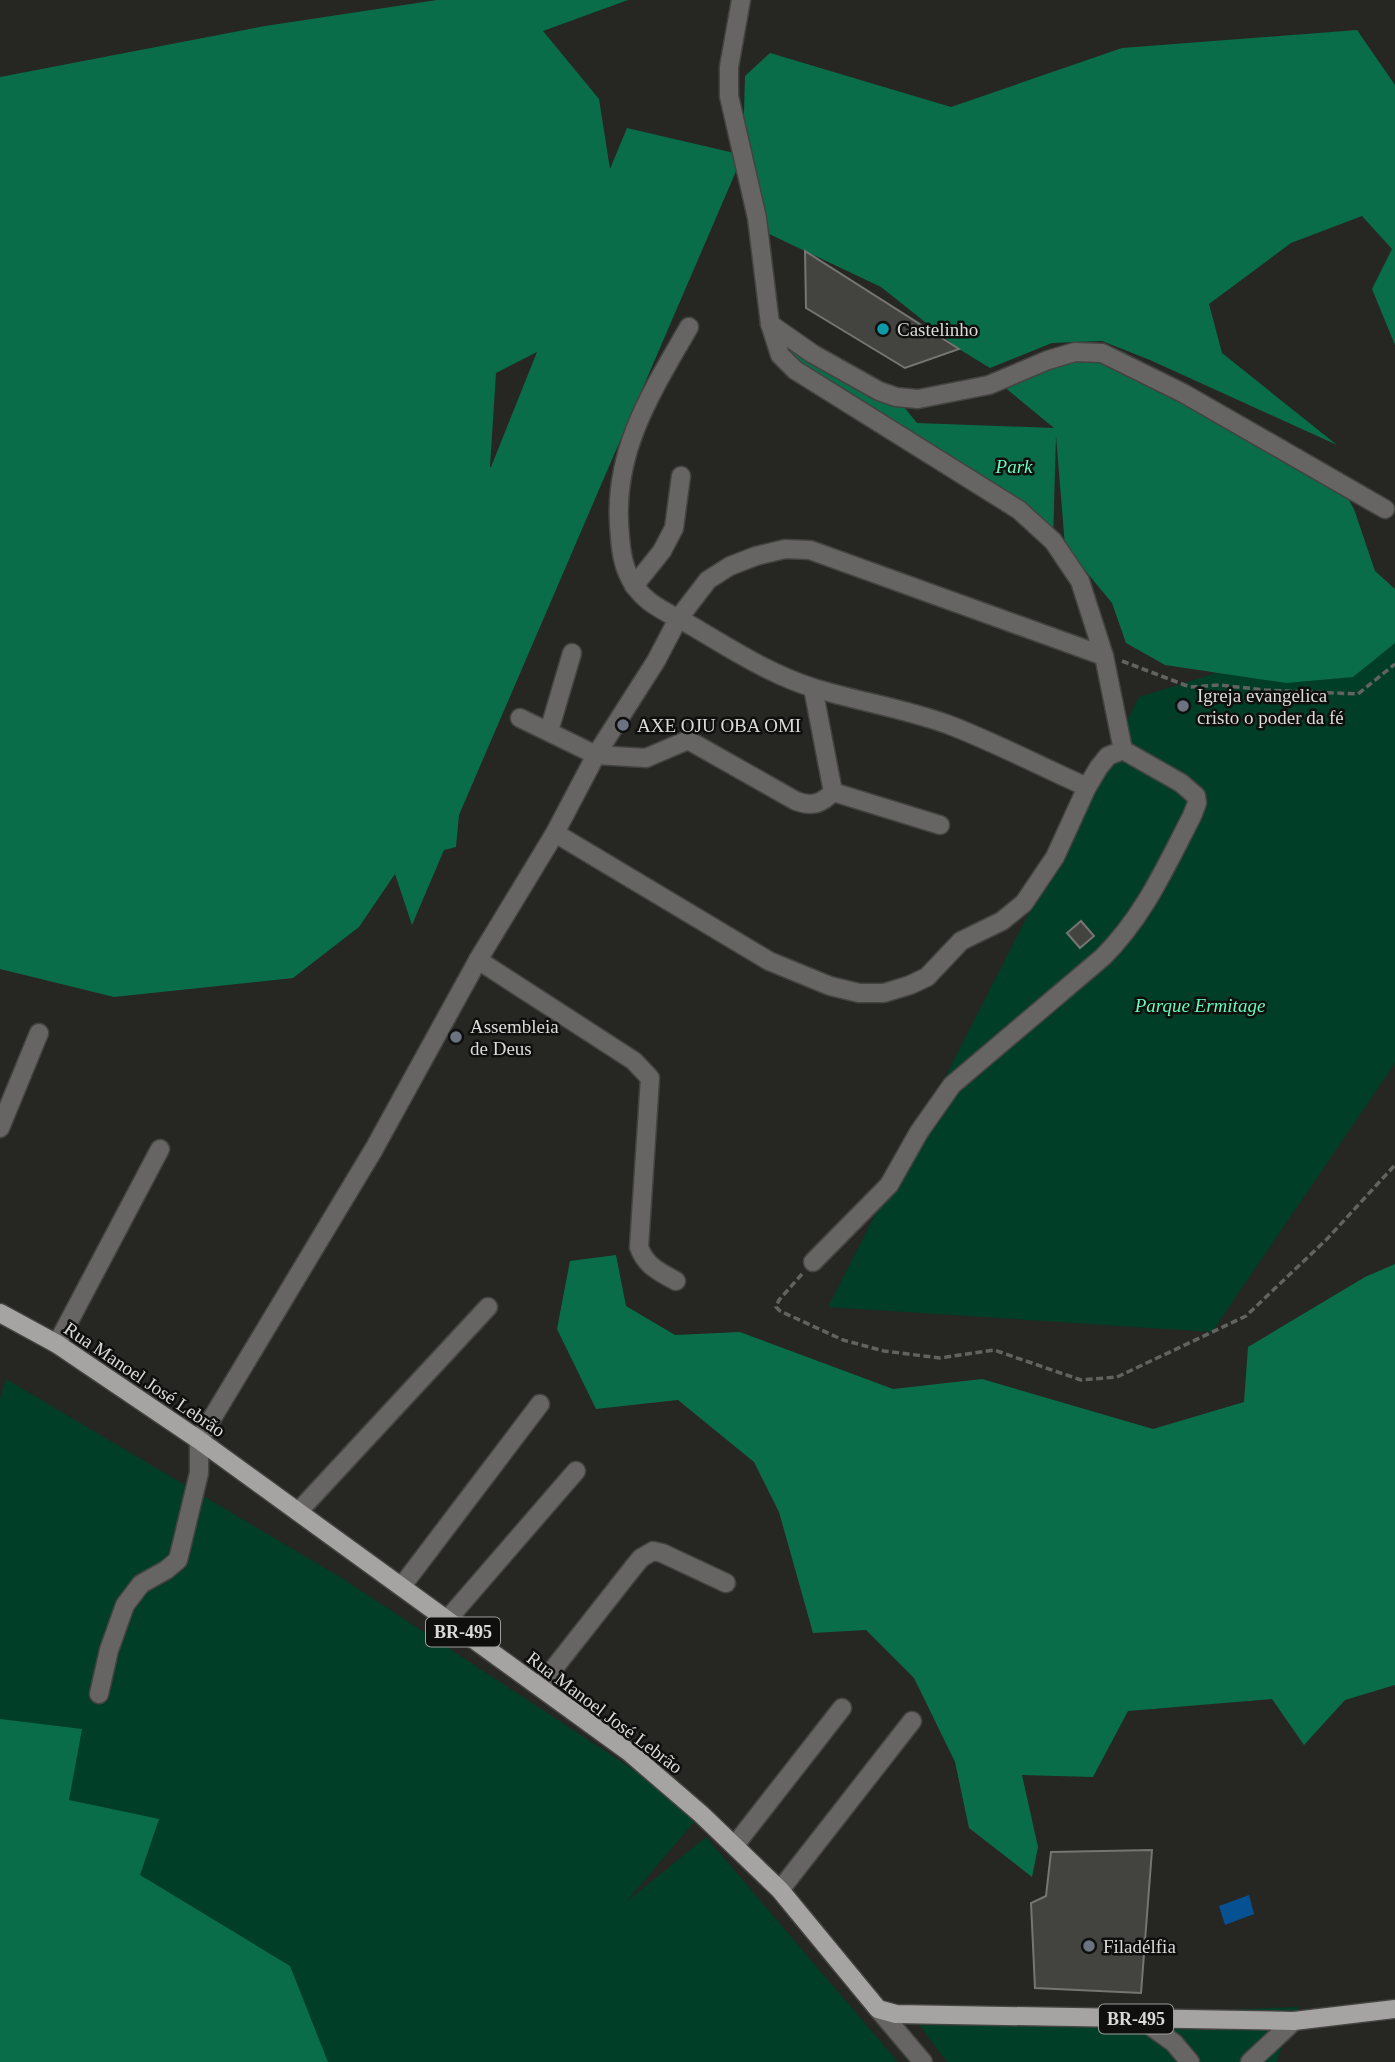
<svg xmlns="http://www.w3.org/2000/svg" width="1395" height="2062" font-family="Georgia,serif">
  <rect width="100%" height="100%" fill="#262623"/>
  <g fill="#003e27">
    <path d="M1395,617V1063L1212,1332L828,1307L1139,697Z"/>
    <path d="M6,1379L340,1577L701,1814L626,1902L706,1837L898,2062H294L0,1839V1398Z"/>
    <path d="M1298,2007L1276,2062H947L911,2014L1060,2016Z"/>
  </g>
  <g fill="#0a6d4a" fill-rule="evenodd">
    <path d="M437,0H628L543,31L599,99L610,169L627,128L743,155L459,815L456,847L444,850L412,925L395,874L359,927L293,978L114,997L0,969V77L265,26ZM537,352L491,467H490L496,373Z"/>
    <path d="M1357,30L1395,85V345L1372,289L1392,249L1362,216L1291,243L1209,304L1222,353L1337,445L1150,360L1102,341L1052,343L990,368L959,349L881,287L767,233L743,149L745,76L770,53L951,107L1122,48Z"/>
    <path d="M775,343L896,397L917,423L1054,428L1003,386L1055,363L1095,360L1171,398L1332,470L1354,509L1375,571L1395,589V643L1353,677L1286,683L1165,665L1126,643L1112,603L1065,546L1056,436L1053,541Z"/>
    <path d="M616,1255L626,1306L675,1335L740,1332L893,1389L982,1379L1153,1429L1244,1402L1248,1347L1365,1277L1395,1264V1685L1345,1700L1304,1745L1272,1699L1128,1711L1093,1777L1022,1775L1038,1847L1032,1877L969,1828L955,1762L914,1678L866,1630L813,1633L779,1512L754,1462L678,1400L596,1409L557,1329L570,1261Z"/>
    <path d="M0,1719L82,1729L69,1800L159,1819L140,1875L290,1966L328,2062H0Z"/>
  </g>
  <path fill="#075092" d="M1249,1895L1254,1914L1225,1925L1219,1906Z"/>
  <g fill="#434340" stroke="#757572" stroke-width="2">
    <path d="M805,251L959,349L905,368L806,308Z"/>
    <path d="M1081,921L1094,936L1080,948L1067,933Z"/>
    <path d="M1152,1850L1141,1993L1035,1988L1031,1903L1046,1896L1051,1852Z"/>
  </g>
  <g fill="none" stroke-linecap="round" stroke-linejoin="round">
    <g stroke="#434340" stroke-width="21">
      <g id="minor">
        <path d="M741,0L729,67V96L757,218L770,324L780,355L795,370L1019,510L1053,541L1080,581L1104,656L1123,750"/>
        <path d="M770,324L813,354L879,391L896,397L918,399L989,385L1048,360L1075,352L1102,353L1183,393L1385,509"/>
        <path d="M689,327C653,390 615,447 619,523C620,539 621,559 628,574C640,603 667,612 692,626C731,649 771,675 814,688C860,702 907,709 952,726C998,744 1042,767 1087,787"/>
        <path d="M634,586L662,551L674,528L681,476"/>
        <path d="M520,718L596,755L646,758L688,740L796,801C812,807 821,804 833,792L813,688"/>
        <path d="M549,731L572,653"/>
        <path d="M833,792L940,825"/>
        <path d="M555,833L769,961L830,986L859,993H884L910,985L927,977L961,941L1002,921L1024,903L1055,857L1087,787L1099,767L1108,756L1123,750L1181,783L1196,796L1197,803L1192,816C1165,868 1144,916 1103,957L952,1085L919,1132L889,1185L813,1262"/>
        <path d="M478,960L634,1061L650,1078L639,1247C645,1265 659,1272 676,1281"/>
        <path d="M0,1128L39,1033"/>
        <path d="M57,1344L160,1149"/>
        <path d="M298,1512L488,1307"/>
        <path d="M402,1586L540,1404"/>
        <path d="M447,1620L576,1471"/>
        <path d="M540,1686L632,1569L641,1558L653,1551L662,1553L726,1583"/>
        <path d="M99,1694L109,1650L125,1605L141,1584L166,1570L178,1560L199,1473V1440L374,1149L478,960L555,833L596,755L656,661L678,619L708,580L730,566L756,556L785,549L810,550L1104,656"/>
        <path d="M735,1845L842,1708"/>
        <path d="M780,1890L912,1721"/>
        <path d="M878,2009L923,2062"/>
        <path d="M1141,2019L1174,2043L1190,2062"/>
        <path d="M1250,2062L1294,2021"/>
      </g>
    </g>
    <g stroke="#434340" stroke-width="21">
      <path id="major" d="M0,1313L57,1344L199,1440L629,1752L701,1814L780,1890L878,2009L896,2014L1294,2021L1395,2009"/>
    </g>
    <g stroke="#626260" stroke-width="3.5" stroke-dasharray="7 3.5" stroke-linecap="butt">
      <path d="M1122,661L1190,687L1219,685L1265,690L1358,694L1395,664"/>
      <path d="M802,1274L779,1300L776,1307L780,1311L843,1340L884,1351L940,1358L994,1350L1081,1380L1117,1377L1246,1316L1327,1239L1395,1165"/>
    </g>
    <use href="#minor" stroke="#666564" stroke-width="18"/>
    <use href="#major" stroke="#a6a4a2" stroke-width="18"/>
  </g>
  <circle fill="#0f9aa8" stroke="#0f0f0e" stroke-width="2.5" cx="883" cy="329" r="7"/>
  <g fill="#6b7280" stroke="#0f0f0e" stroke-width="2.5">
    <circle cx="1183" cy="706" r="7"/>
    <circle cx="623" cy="725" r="7"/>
    <circle cx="456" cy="1037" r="7"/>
    <circle cx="1089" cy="1946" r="7"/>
  </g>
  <g text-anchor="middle" stroke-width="5" stroke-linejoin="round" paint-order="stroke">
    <g fill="#0f0f0e" stroke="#9d9d9b" stroke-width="2">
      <rect x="426" y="1617.5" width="74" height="29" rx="5"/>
      <rect x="1099" y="2004.5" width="74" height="29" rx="5"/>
    </g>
    <g font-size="18" font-weight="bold" fill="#dadad8">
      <text x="463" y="1638">BR-495</text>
      <text x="1136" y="2025">BR-495</text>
    </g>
    <g font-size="19" fill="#dadad8" stroke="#0f0f0e" text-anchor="start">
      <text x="897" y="336">Castelinho</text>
      <text x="1197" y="702">Igreja evangelica<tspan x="1197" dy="22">cristo o poder da fé</tspan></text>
      <text x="637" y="732">AXE OJU OBA OMI</text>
      <text x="470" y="1033">Assembleia<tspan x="470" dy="22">de Deus</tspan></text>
      <text x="1103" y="1953">Filadélfia</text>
    </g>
    <g font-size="19" font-style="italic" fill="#67fbbb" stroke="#0f0f0e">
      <text x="1014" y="473">Park</text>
      <text x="1200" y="1012">Parque Ermitage</text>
    </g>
    <g font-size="19" fill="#dadad8" stroke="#0f0f0e">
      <text transform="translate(145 1379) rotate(34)" y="7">Rua Manoel José Lebrão</text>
      <text transform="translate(605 1712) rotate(37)" y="7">Rua Manoel José Lebrão</text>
    </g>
  </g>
</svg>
